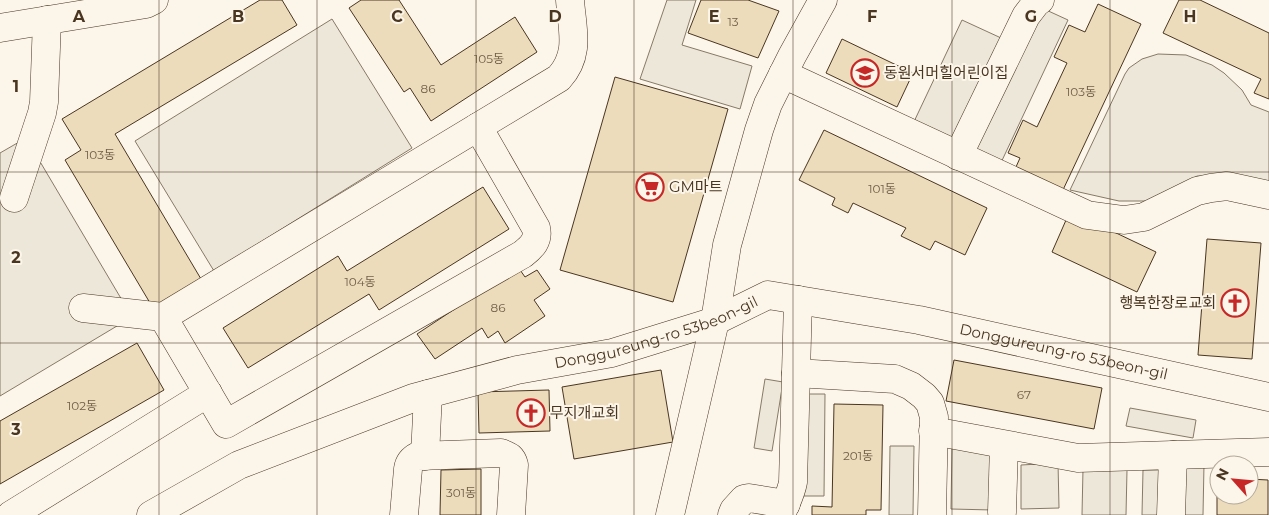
<svg xmlns="http://www.w3.org/2000/svg" width="1269" height="515" font-family="Montserrat,'Noto Sans KR',sans-serif">
  <rect width="100%" height="100%" fill="#fbf6e9"/>
  <g fill="#ede7d9" stroke="#887966">
    <path d="M667,0H696L682,45L752,66L740,109L640,79Z"/>
    <path d="M1044,9L1068,20L998,169L911,128L962,20L1025,49Z"/>
    <path d="M332,19L412,148L214,271L135,141Z"/>
    <path d="M1158,54L1186,55L1212,65L1224,73L1242,90L1251,105L1269,112V181L1197,176L1181,187L1149,201H1119L1070,190L1125,74L1129,68L1142,59Z"/>
    <path d="M26,138L132,317L0,396V153Z"/>
    <path d="M765,379L783,382L772,451L754,448Z"/>
    <path d="M803,394H825L824,496H802Z"/>
    <path d="M1130,408L1196,420L1193,438L1126,426Z"/>
    <path d="M890,446H914L913,515H889Z"/>
    <path d="M952,447L995,449L993,510L951,509Z"/>
    <path d="M1058,463L1059,508L1021,509V465Z"/>
    <path d="M1182,463L1204,464L1203,515H1180Z"/>
    <path d="M1083,469L1127,470L1126,515H1082Z"/>
    <path d="M1143,470H1167L1166,515H1142Z"/>
  </g>
  <g fill="#ecdcbc" stroke="#4a3520">
    <path d="M260,0H282L297,25L115,134L201,279L153,308L65,160L81,150L62,119Z"/>
    <path d="M361,0H399L441,65L515,17L537,52L431,121L410,88L404,92L349,8Z"/>
    <path d="M701,0H748L779,11L758,58L688,33Z"/>
    <path d="M1179,0H1200L1269,33V99L1254,93L1261,79L1163,33Z"/>
    <path d="M1098,4L1141,24L1054,209L1007,187L1020,158L1008,153L1023,120L1037,127L1067,63L1054,57L1069,25L1085,32Z"/>
    <path d="M842,39L913,73L897,107L826,73Z"/>
    <path d="M615,77L728,109L673,302L560,270Z"/>
    <path d="M824,130L987,208L965,255L935,241L930,250L901,236L906,228L853,203L848,213L832,205L835,198L799,180Z"/>
    <path d="M483,187L509,229L379,310L369,294L248,368L223,328L338,256L347,271Z"/>
    <path d="M1070,211L1156,252L1137,292L1052,252Z"/>
    <path d="M1207,239L1261,243L1252,359L1198,355Z"/>
    <path d="M518,267L525,277L537,270L550,289L534,300L545,316L505,343L498,331L488,338L482,328L435,359L417,334Z"/>
    <path d="M137,343L164,390L0,484V421Z"/>
    <path d="M954,360L1102,388L1094,429L946,401Z"/>
    <path d="M661,370L673,442L574,459L562,387Z"/>
    <path d="M549,390L550,431L479,433L478,392Z"/>
    <path d="M834,404L883,405L881,510H866V515H812V506L832,507Z"/>
    <path d="M481,469V515H440L441,470Z"/>
    <path d="M1217,479H1219V495H1249V479L1268,480V515H1217Z"/>
  </g>
  <g fill="none" stroke-linecap="round" stroke-linejoin="round">
    <g stroke="#4a3520" stroke-width="29">
      <g id="minor">
        <path d="M0,28L146,4L154,0"/>
        <path d="M783,74L1087,215L1124,220L1144,217L1197,191L1211,188L1227,186L1269,195"/>
        <path d="M958,156L1026,16L1036,3L1040,0"/>
        <path d="M14,198L42,113L44,102L47,20"/>
        <path d="M83,308L163,317L559,78C581,54 572,29 570,0"/>
        <path d="M163,317L226,424L523,254C532,247 539,240 536,228L478,127"/>
        <path d="M796,373L895,379L911,386L924,396L930,403L934,417L932,515"/>
        <path d="M933,431L1078,458L1269,452"/>
        <path d="M425,456L428,394"/>
        <path d="M1002,512L1004,445"/>
        <path d="M11,515L208,393"/>
        <path id="s1" d="M151,515L239,465L413,398L517,370L612,353L715,321L768,295L919,320L1269,397"/>
        <path d="M404,515L408,469C409,462 412,459 418,456L501,453C509,456 512,457 514,465L511,515"/>
        <path d="M670,515L715,321L727,245L759,130L768,104L792,56L823,0"/>
        <path d="M732,515L734,510L744,499L749,498L786,504"/>
        <path d="M781,515C785,504 791,494 793,482L798,300"/>
        <path d="M1171,515L1173,455"/>
      </g>
    </g>
    <use href="#minor" stroke="#fbf6e9" stroke-width="28"/>
  </g>
  <path fill="none" stroke="#4a3520" stroke-width="1" stroke-opacity="0.55" d="M159,0V515M317,0V515M476,0V515M634,0V515M793,0V515M952,0V515M1110,0V515M0,172H1269M0,343H1269"/>
  <defs>
    <g id="school-ring" transform="scale(1.4375)"><circle r="9.5" fill="#fbf6e9" stroke="#c62828" stroke-width="1.5"/><path d="M0-5L7-2L0 1L-7-2ZM-4 1L0 2.5L4 1V4Q0 6-4 4Z" fill="#c62828"/></g>
    <g id="supermarket-ring" transform="scale(1.4375)"><circle r="9.5" fill="#fbf6e9" stroke="#c62828" stroke-width="1.5"/><path d="M-6-5.5h2.5l.6 2H6L4.5 2H-2.5L-4.4-4H-6ZM-1.5 3.2a1.3 1.3 0 1 0 .1 0ZM3 3.2a1.3 1.3 0 1 0 .1 0Z" fill="#c62828"/></g>
    <g id="church-ring" transform="scale(1.4375)"><circle r="9.5" fill="#fbf6e9" stroke="#c62828" stroke-width="1.5"/><path d="M-1.2-6h2.4v3.5h3.3v2.4h-3.3V6h-2.4V-.1h-3.3v-2.4h3.3Z" fill="#c62828"/></g>
  </defs>
  <g fill-rule="evenodd">
    <use href="#school-ring" x="865" y="73"/>
    <use href="#supermarket-ring" x="650" y="187"/>
    <use href="#church-ring" x="1235" y="303"/>
    <use href="#church-ring" x="531" y="413"/>
  </g>
  <g text-anchor="middle" stroke-width="4" stroke-linejoin="round" paint-order="stroke">
    <g font-size="12" fill="#725f47">
      <text x="733" y="26">13</text>
      <text x="489" y="63">105동</text>
      <text x="428" y="93">86</text>
      <text x="1081" y="96">103동</text>
      <text x="100" y="159">103동</text>
      <text x="882" y="193">101동</text>
      <text x="360" y="286">104동</text>
      <text x="498" y="312">86</text>
      <text x="1024" y="399">67</text>
      <text x="82" y="410">102동</text>
      <text x="858" y="460">201동</text>
      <text x="461" y="497">301동</text>
    </g>
    <g font-size="15" fill="#4a3520" stroke="#fbf6e9" text-anchor="start">
      <text x="884" y="78">동원서머힐어린이집</text>
      <text x="669" y="192">GM마트</text>
      <text x="1216" y="308" text-anchor="end">행복한장로교회</text>
      <text x="550" y="418">무지개교회</text>
    </g>
    <g font-size="15" fill="#4a3520" stroke="#fbf6e9">
      <text dy="5" stroke="none"><textPath href="#s1" startOffset="540">Donggureung-ro 53beon-gil</textPath></text>
      <text dy="5" stroke="none"><textPath href="#s1" startOffset="960">Donggureung-ro 53beon-gil</textPath></text>
    </g>
  </g>
  <g font-size="16" text-anchor="middle" font-weight="bold" fill="#4a3520" stroke="#fbf6e9" stroke-width="4" stroke-linejoin="round" paint-order="stroke">
    <text x="79" y="22">A</text>
    <text x="238" y="22">B</text>
    <text x="397" y="22">C</text>
    <text x="555" y="22">D</text>
    <text x="714" y="22">E</text>
    <text x="872" y="22">F</text>
    <text x="1031" y="22">G</text>
    <text x="1190" y="22">H</text>
    <text x="16" y="92">1</text>
    <text x="16" y="263">2</text>
    <text x="16" y="435">3</text>
  </g>
  <g transform="translate(1234 480) rotate(297)"><circle r="24" fill="#fbf6e9" stroke="#b4a999"/>
  <path d="M0-4L9 19L0 12L-9 19Z" fill="#c62828"/>
  <text y="-8" font-size="14" font-weight="bold" text-anchor="middle" fill="#4a3520">N</text>
  </g>
</svg>
